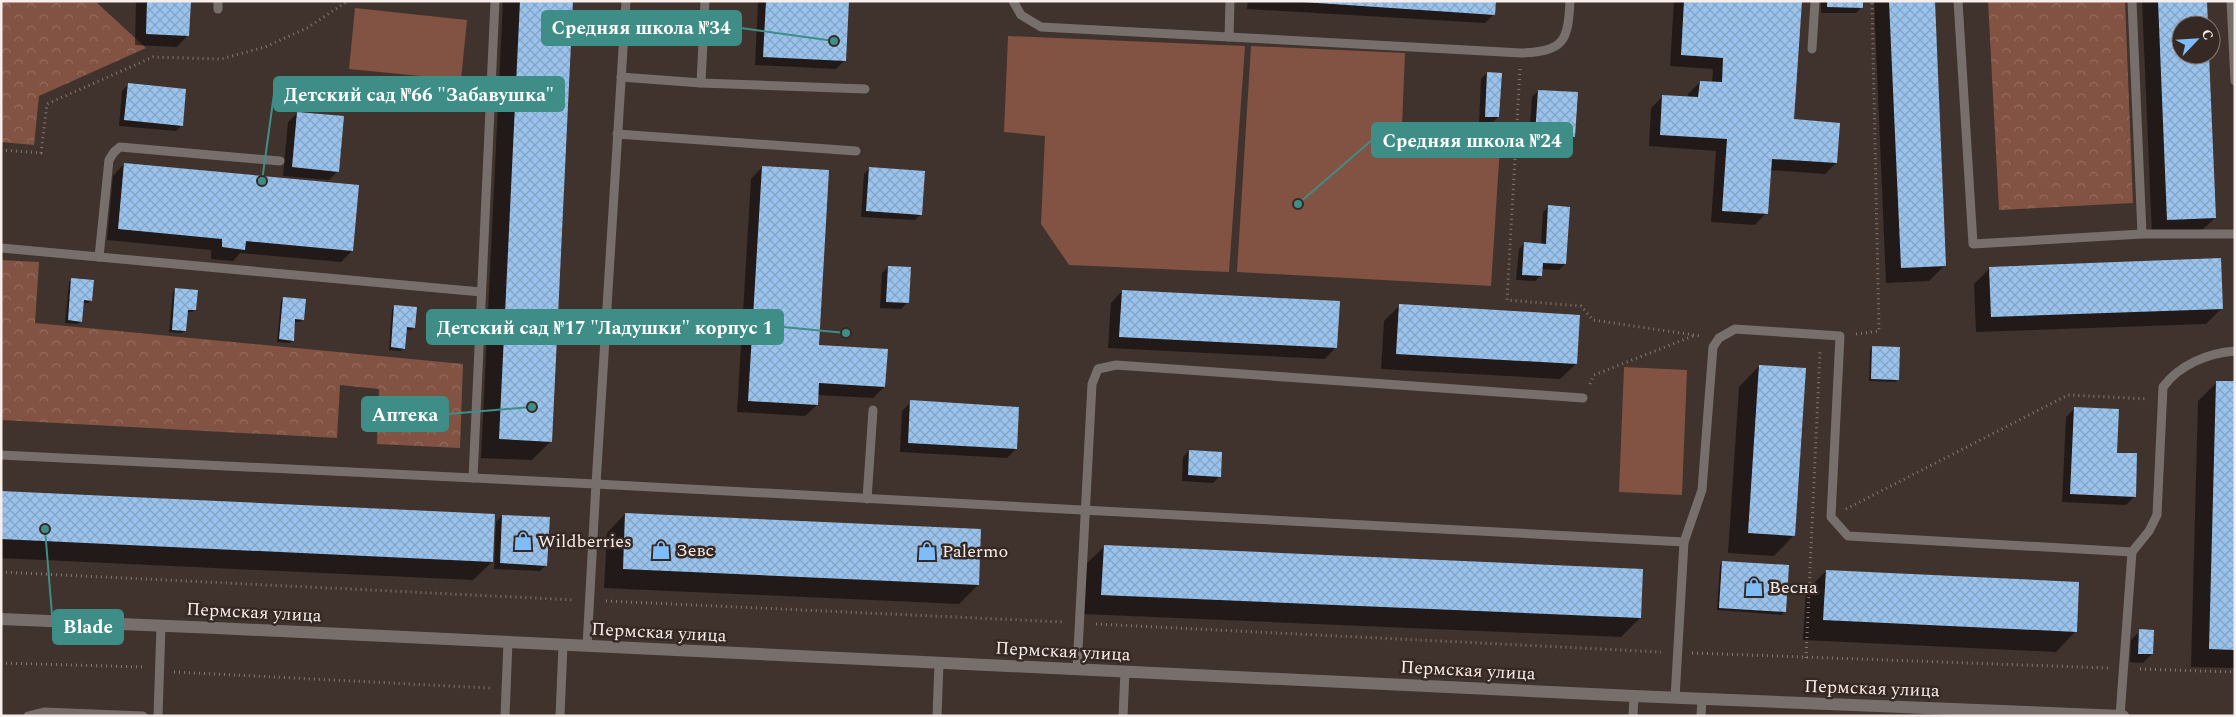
<svg xmlns="http://www.w3.org/2000/svg" width="2236" height="717" font-family="Spectral,serif">
  <defs>
    <pattern id="forest-crowns" width="20" height="18" patternUnits="userSpaceOnUse" patternTransform="scale(1.25)"><rect width="20" height="18" fill="#825343"/><path d="M2 6a3 3 0 1 1 6 0M12 15a3 3 0 1 1 6 0" fill="none" stroke="#946c5e"/></pattern>
    <pattern id="building-cross-hatch" width="8" height="8" patternUnits="userSpaceOnUse" patternTransform="scale(1.25)"><rect width="8" height="8" fill="#99c3ed"/><path d="M0 0l8 8M0 8l8-8" fill="none" stroke="#85a4c3"/></pattern>
  </defs>
  <rect width="100%" height="100%" fill="#40322d"/>
  <g fill="#825343">
    <path d="M355,8L467,20L461,80L349,69Z"/>
    <path d="M1008,36L1245,46L1229,272L1069,265L1041,224L1045,136L1004,132Z"/>
    <path d="M1251,46L1405,53L1402,126L1501,131L1491,286L1237,272Z"/>
    <path d="M1624,367L1687,370L1682,495L1619,492Z"/>
  </g>
  <g fill="url(#forest-crowns)">
    <path d="M1,1H95L146,48L39,96L34,145L1,142Z"/>
    <path d="M1988,1H2125L2133,203L1999,210Z"/>
    <path d="M1,260L39,262L35,323L463,364L460,448L377,444L379,389L340,385L337,438L1,420Z"/>
  </g>
  <g fill="#0007">
    <path d="M136,1H190L188,35L177,47L135,45Z"/>
    <path d="M503,1H572L551,441L532,460L481,458Z"/>
    <path d="M758,1H848L845,60L836,69L755,65Z"/>
    <path d="M1248,1H1495L1494,14L1485,23L1247,9Z"/>
    <path d="M1674,1H1801L1792,120L1836,163L1825,174L1770,170L1766,213L1755,225L1711,222L1716,151L1649,146L1651,108L1663,96L1688,98V94L1700,82L1712,83L1713,69L1670,66Z"/>
    <path d="M1821,1H1862V7L1856,13H1821Z"/>
    <path d="M1874,1H1933L1945,265L1929,281L1886,283Z"/>
    <path d="M2142,1H2205L2206,25H2181V55H2208L2215,218L2199,233L2152,235Z"/>
    <path d="M1487,73L1498,117L1492,123L1479,122L1481,79Z"/>
    <path d="M128,85L182,125L176,131L119,126L122,91Z"/>
    <path d="M1538,91L1574,136L1568,142L1529,140L1532,97Z"/>
    <path d="M297,113L338,171L329,180L283,176L288,122Z"/>
    <path d="M124,164L352,251L341,262L240,253L233,261L211,259V250L107,240L113,176Z"/>
    <path d="M762,167L818,346L884,387L873,398L817,395V405L805,416L737,412L751,179Z"/>
    <path d="M870,168L921,214L915,220L861,217L864,174Z"/>
    <path d="M1549,206L1565,264L1559,270L1541,269V275L1535,281L1516,280L1519,249L1525,243L1541,244L1543,212Z"/>
    <path d="M888,267L907,303L901,309L880,308L882,273Z"/>
    <path d="M1990,268L2222,308L2206,324L1976,332L1974,284Z"/>
    <path d="M72,280L91,300L88,303H82L81,321L78,324L65,323L69,282Z"/>
    <path d="M176,289L195,310L192,312H187L185,330L182,333L169,332L173,292Z"/>
    <path d="M1122,291L1336,347L1325,359L1108,348L1111,303Z"/>
    <path d="M283,299L303,319L300,322H294L293,340L290,343L277,342L281,301Z"/>
    <path d="M1399,306L1576,364L1560,379L1381,369L1384,321Z"/>
    <path d="M395,307L414,327L411,330H406L404,348L401,351L389,350L392,309Z"/>
    <path d="M1873,347L1898,379L1895,382L1869,381L1870,350Z"/>
    <path d="M1759,366L1794,535L1774,556L1728,553L1739,387Z"/>
    <path d="M2217,382L2235,383V668L2191,667L2198,401Z"/>
    <path d="M911,402L1016,449L1007,458L900,452L902,411Z"/>
    <path d="M2075,408L2116,454L2135,496L2126,505L2062,502L2066,417Z"/>
    <path d="M1189,451L1219,477L1213,483L1182,481L1183,457Z"/>
    <path d="M1,492L492,562L473,580L1,558Z"/>
    <path d="M625,514L978,585L959,604L604,588L607,533Z"/>
    <path d="M502,516L546,565L540,571L494,569L496,522Z"/>
    <path d="M1104,547L1640,618L1621,637L1083,614L1085,565Z"/>
    <path d="M1722,562L1784,612L1782,615L1717,610L1720,565Z"/>
    <path d="M1826,571L2076,631L2056,652L1803,640L1806,591Z"/>
    <path d="M2140,631L2152,654L2143,663L2130,662L2131,640Z"/>
  </g>
  <g fill="url(#building-cross-hatch)">
    <path d="M147,1H191L189,36L146,34Z"/>
    <path d="M520,1H573L552,442L499,439Z"/>
    <path d="M766,1H849L846,61L763,57Z"/>
    <path d="M1288,1H1496L1495,15Z"/>
    <path d="M1684,1H1802L1794,119L1840,123L1837,163L1772,159L1768,214L1722,211L1727,139L1660,135L1662,95L1698,97L1700,81L1722,82L1723,58L1681,55Z"/>
    <path d="M1827,1H1863V8L1827,7Z"/>
    <path d="M1889,1H1935L1946,266L1901,268Z"/>
    <path d="M2158,1H2207L2208,25H2181V55H2209L2216,218L2167,220Z"/>
    <path d="M1487,72L1502,73L1499,117H1485Z"/>
    <path d="M128,83L186,89L183,126L124,120Z"/>
    <path d="M1538,90L1578,92L1575,137L1535,135Z"/>
    <path d="M297,112L344,116L339,172L292,167Z"/>
    <path d="M124,163L359,185L353,251L246,241L245,250L222,247V239L118,229Z"/>
    <path d="M762,166L829,170L819,345L888,349L885,387L819,383L818,405L748,401Z"/>
    <path d="M869,167L925,171L922,215L866,211Z"/>
    <path d="M1548,205L1570,207L1566,264L1543,263L1542,276L1522,275L1524,242L1546,244Z"/>
    <path d="M2221,258L2223,309L1991,317L1989,267Z"/>
    <path d="M888,266L911,267L909,303L886,302Z"/>
    <path d="M71,278L94,280L92,301L84,300L82,322L68,320Z"/>
    <path d="M175,288L198,290L196,310H188L186,331L172,330Z"/>
    <path d="M1122,290L1340,301L1337,348L1119,337Z"/>
    <path d="M283,297L306,299L304,320L295,319L294,341L279,339Z"/>
    <path d="M1399,304L1580,315L1577,364L1396,354Z"/>
    <path d="M394,305L417,307L415,328L407,327L405,349L391,347Z"/>
    <path d="M1872,346L1900,347L1899,380L1871,379Z"/>
    <path d="M1759,365L1806,368L1795,536L1748,533Z"/>
    <path d="M2216,381H2235V650L2209,649Z"/>
    <path d="M910,400L1019,407L1017,449L908,443Z"/>
    <path d="M2074,407L2119,409L2117,453H2137L2136,497L2070,494Z"/>
    <path d="M1189,450L1222,452L1221,477L1188,475Z"/>
    <path d="M1,491L495,514L493,562L1,539Z"/>
    <path d="M625,513L981,529L979,585L623,569Z"/>
    <path d="M502,515L550,517L547,566L500,563Z"/>
    <path d="M1104,545L1643,569L1641,618L1101,595Z"/>
    <path d="M1722,561L1789,565L1786,612L1719,608Z"/>
    <path d="M1826,570L2079,582L2077,632L1823,620Z"/>
    <path d="M2139,629L2154,630L2153,654H2138Z"/>
  </g>
  <g fill="none" stroke-linecap="round" stroke-linejoin="round">
    <g stroke="#857874" stroke-width="3" stroke-dasharray="1 4" stroke-linecap="butt">
      <path d="M1520,69L1507,300L1581,306L1593,320L1701,336"/>
      <path d="M1,150L41,153L47,104L153,57L221,59L265,47L307,28L348,1"/>
      <path d="M1856,334L1879,331L1872,1"/>
      <path d="M1590,384L1594,375L1693,336"/>
      <path d="M1846,509L2068,395L2148,399"/>
      <path d="M1,572L575,600"/>
      <path d="M606,601L1064,622"/>
      <path d="M1096,624L1661,652"/>
      <path d="M1692,653L2108,668"/>
      <path d="M1806,658L1820,351"/>
      <path d="M1,663L143,667"/>
      <path d="M2140,669L2235,672"/>
      <path d="M174,672L490,688"/>
    </g>
    <g stroke="#776f6c" stroke-width="9">
      <path d="M626,1L596,484L1684,542L1702,490L1713,347L1719,338L1735,329L1840,336L1831,517L1848,536L2132,552L2120,716"/>
      <path d="M1013,1L1021,15L1041,27L1229,37"/>
      <path d="M1230,1L1229,37L1521,53C1564,51 1568,42 1570,1"/>
      <path d="M1958,1L1973,244L2142,234H2235"/>
      <path d="M2132,1L2142,234"/>
      <path d="M2231,1L2235,81"/>
      <path d="M218,9V1"/>
      <path d="M1812,49L1815,1"/>
      <path d="M621,77L701,83L865,89"/>
      <path d="M701,83L705,1"/>
      <path d="M617,134L856,151"/>
      <path d="M1,248L481,292"/>
      <path d="M99,257L109,160L114,152L120,147L280,161"/>
      <path d="M1,455L596,484L587,646"/>
      <path d="M473,478L495,1"/>
      <path d="M867,499L873,410"/>
      <path d="M2132,552L2149,531L2157,515L2163,387C2179,365 2208,353 2235,351"/>
      <path d="M1077,669L1092,384L1098,369L1116,365L1583,398"/>
      <path d="M1675,698L1684,542"/>
      <path d="M28,716L44,712L143,716"/>
      <path d="M158,716L161,626"/>
      <path d="M505,716L508,642"/>
      <path d="M560,716L563,645"/>
      <path d="M937,716L939,663"/>
      <path d="M1123,716L1125,672"/>
      <path d="M1633,716L1634,696"/>
      <path d="M1701,716L1702,699"/>
    </g>
    <path stroke="#776f6c" stroke-width="12" d="M1,619L216,628L1634,696L2123,716"/>
  </g>
  <defs>
    <g id="shop-bare" transform="scale(1.5)"><path d="M-5-2.5h2.3a2.7 3.5 0 0 1 5.4 0H5L5.5 6h-11ZM-1.5-2.5h3a1.5 2.3 0 0 0-3 0Z" fill="#7fbdfa" stroke="#362823" stroke-width="2.5" paint-order="stroke"/></g>
  </defs>
  <g fill-rule="evenodd">
    <use href="#shop-bare" x="523" y="541"/>
    <use href="#shop-bare" x="661" y="550"/>
    <use href="#shop-bare" x="927" y="551"/>
    <use href="#shop-bare" x="1754" y="587"/>
  </g>
  <g text-anchor="middle" stroke-width="5" stroke-linejoin="round" paint-order="stroke">
    <g font-size="18" fill="#f8eeeb" stroke="#362823" text-anchor="start">
      <text x="538" y="547">Wildberries</text>
      <text x="676" y="556">Зевс</text>
      <text x="942" y="557">Palermo</text>
      <text x="1769" y="593">Весна</text>
    </g>
    <g font-size="18" fill="#f8eeeb" stroke="#362823">
      <text transform="translate(254 612) rotate(3)" y="6">Пермская улица</text>
      <text transform="translate(659 632) rotate(3)" y="6">Пермская улица</text>
      <text transform="translate(1063 651) rotate(3)" y="6">Пермская улица</text>
      <text transform="translate(1468 670) rotate(3)" y="6">Пермская улица</text>
      <text transform="translate(1872 688) rotate(2)" y="6">Пермская улица</text>
    </g>
  </g>
  <path fill="none" stroke="#3e8e87" stroke-width="2" d="M834 41L741 28M262 181L274 94M1298 204L1372 140M846 333L783 327M532 407L448 414M45 529L53 627"/>
  <g fill="#3e8e87" stroke="#362823" stroke-width="2">
    <circle cx="834" cy="41" r="5"/>
    <circle cx="262" cy="181" r="5"/>
    <circle cx="1298" cy="204" r="5"/>
    <circle cx="846" cy="333" r="5"/>
    <circle cx="532" cy="407" r="5"/>
    <circle cx="45" cy="529" r="5"/>
  </g>
  <g fill="#3e8e87" stroke="#3e8e87" stroke-width="2">
    <rect x="542" y="11" width="199" height="34" rx="5"/>
    <rect x="274" y="77" width="290" height="34" rx="5"/>
    <rect x="1372" y="123" width="200" height="34" rx="5"/>
    <rect x="427" y="310" width="356" height="34" rx="5"/>
    <rect x="362" y="397" width="86" height="34" rx="5"/>
    <rect x="53" y="610" width="70" height="34" rx="5"/>
  </g>
  <g font-size="19" text-anchor="middle" font-weight="bold" fill="#fff">
    <text x="641" y="34">Средняя школа №34</text>
    <text x="419" y="101">Детский сад №66 "Забавушка"</text>
    <text x="1472" y="147">Средняя школа №24</text>
    <text x="605" y="334">Детский сад №17 "Ладушки" корпус 1</text>
    <text x="405" y="421">Аптека</text>
    <text x="88" y="633">Blade</text>
  </g>
  <rect width="2236" height="717" fill="none" stroke="#f8eeeb" stroke-width="5"/>
  <g transform="translate(2196 40) rotate(65)"><circle r="24" fill="#362823" stroke="#847773"/>
  <path d="M0-4L9 19L0 12L-9 19Z" fill="#7fbdfa"/>
  <text y="-8" font-size="14" font-weight="bold" text-anchor="middle" fill="#f8eeeb">С</text>
  </g>
</svg>
